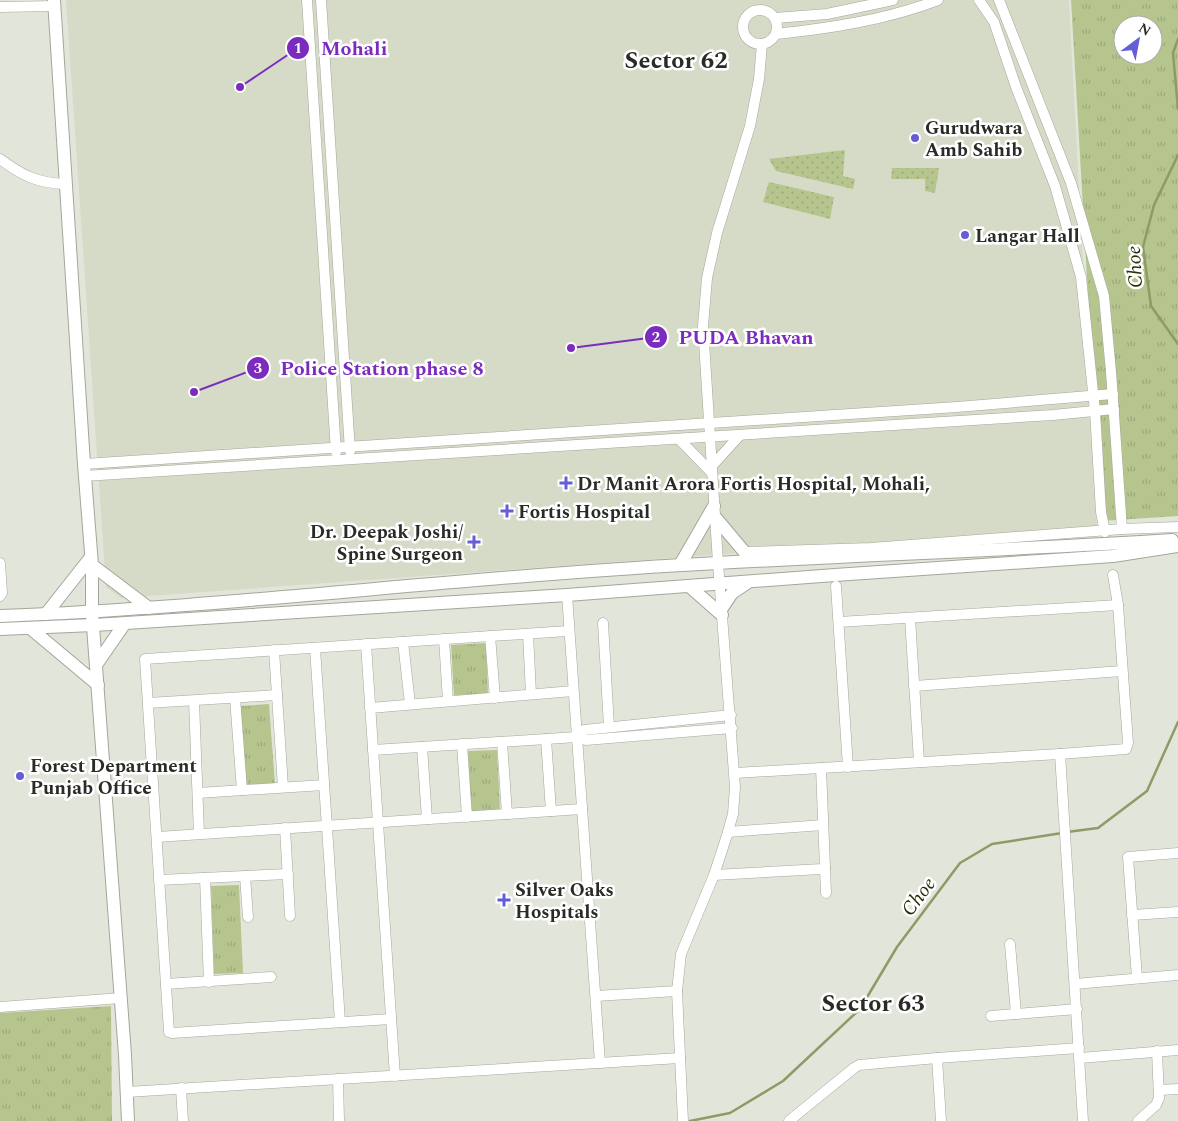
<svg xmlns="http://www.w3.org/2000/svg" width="1178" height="1121" font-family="Spectral,serif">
  <defs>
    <pattern id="grass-dots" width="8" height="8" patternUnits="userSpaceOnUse" patternTransform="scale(1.25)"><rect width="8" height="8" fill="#b6c58e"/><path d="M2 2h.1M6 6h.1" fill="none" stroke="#9ca97a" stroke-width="1.8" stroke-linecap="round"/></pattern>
    <pattern id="park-tufts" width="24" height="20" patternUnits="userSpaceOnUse" patternTransform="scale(1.25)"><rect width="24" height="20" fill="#b6c58e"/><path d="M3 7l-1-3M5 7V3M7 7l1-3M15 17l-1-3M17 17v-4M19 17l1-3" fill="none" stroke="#9ca97a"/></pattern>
  </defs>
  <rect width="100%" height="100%" fill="#e2e6da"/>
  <path fill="#d5dbc7" d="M66,0H1069L1097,527L121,598L106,587Z"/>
  <g fill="url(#grass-dots)">
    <path d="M845,150L843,176L855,179L853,189L776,171L769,159Z"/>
    <path d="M892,168H939L935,193L925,191V179H891Z"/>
    <path d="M769,182L834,197L830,219L763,202Z"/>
  </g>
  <g fill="url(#park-tufts)" fill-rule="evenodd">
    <path d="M1071,0H1178V516L1101,521ZM1123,25H1153V55H1123Z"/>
    <path d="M486,643L488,694L454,695L451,645Z"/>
    <path d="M269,704L275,784L246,786L240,706Z"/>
    <path d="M497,750L500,810L471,812L468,751Z"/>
    <path d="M239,885L243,973L214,974L211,886Z"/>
    <path d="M111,1006L112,1121H0V1013Z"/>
  </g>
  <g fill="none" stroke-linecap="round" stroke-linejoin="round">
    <g stroke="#8d9b66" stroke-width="2.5">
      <path d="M1178,39L1173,53L1178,109"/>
      <path d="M1178,155L1154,205L1143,247L1151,306L1178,344"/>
      <path d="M1067,832L1098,828L1147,791L1178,722"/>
      <path d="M690,1121L730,1113L783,1081L860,1009L897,947L960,863L992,844L1062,833"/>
    </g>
    <g stroke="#a3a79b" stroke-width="11">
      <g id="minor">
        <path d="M307,0L336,452"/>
        <path d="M321,0L350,451"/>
        <path d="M979,0L994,22L1016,87L1055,186L1081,277L1095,411L1101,512L1105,532"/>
        <path d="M999,0L1071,183L1104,296L1111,372L1122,529"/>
        <path d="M0,7L54,6"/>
        <circle cx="760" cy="27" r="17"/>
        <path d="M775,18L827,14L893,0"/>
        <path d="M776,34C831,28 886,20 938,0"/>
        <path d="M0,159C23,176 37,183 66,184"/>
        <path d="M679,439L712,473"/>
        <path d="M84,464L957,407L1113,394"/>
        <path d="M711,467L740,435"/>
        <path d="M84,476L1053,415L1114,409"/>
        <path d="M745,552L871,548L1122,529L1178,527"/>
        <path d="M0,563L2,593L0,596"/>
        <path d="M836,586L848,767"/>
        <path d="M567,595L600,1063"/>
        <path d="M910,618L919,762"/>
        <path d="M839,622L1118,605"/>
        <path d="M603,623L609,727"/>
        <path d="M528,634L531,694"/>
        <path d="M490,636L495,698"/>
        <path d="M444,639L448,701"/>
        <path d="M403,642L410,704"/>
        <path d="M366,644L395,1076"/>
        <path d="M315,648L340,1022"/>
        <path d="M274,650L283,787"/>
        <path d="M914,686L1122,671"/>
        <path d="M235,698L242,790"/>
        <path d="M194,701L199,834"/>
        <path d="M148,703L277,695"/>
        <path d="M370,708L573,691"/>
        <path d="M577,737L584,730L731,715"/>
        <path d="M546,739L551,811"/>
        <path d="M502,742L507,814"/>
        <path d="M462,744L467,817"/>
        <path d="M422,747L427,819"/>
        <path d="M373,750L577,737L586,740L732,728"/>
        <path d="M1060,754L1083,1121"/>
        <path d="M735,773L1060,754L1126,749L1128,743L1118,605L1113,575"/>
        <path d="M198,793L324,785"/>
        <path d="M285,828L290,916"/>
        <path d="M728,832L823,825"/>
        <path d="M157,837L582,809"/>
        <path d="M825,868L826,893"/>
        <path d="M714,875L822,869L825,868L821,768"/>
        <path d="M245,876L248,917"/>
        <path d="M205,878L209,982"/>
        <path d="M159,880L288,874"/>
        <path d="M1132,915L1178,912"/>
        <path d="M1010,944L1016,1014"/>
        <path d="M1137,978L1128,857L1178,853"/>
        <path d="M166,984L271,977"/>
        <path d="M1075,984L1178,975"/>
        <path d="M596,996L677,991"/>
        <path d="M0,1007L121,998"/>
        <path d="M991,1016L1077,1009"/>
        <path d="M391,1019L172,1033L169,1032L145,659L568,631"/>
        <path d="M937,1058L941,1121"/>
        <path d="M1080,1058L1178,1050"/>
        <path d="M338,1079L339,1121"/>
        <path d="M181,1088L183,1121"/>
        <path d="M1159,1090L1178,1089"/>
        <path d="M127,1092L680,1058"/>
        <path d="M683,1121L677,991L681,954L714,875L728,832L733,814L735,787L718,563L703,326L707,278L717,233L750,126L759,79L762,44"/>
        <path d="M789,1121L854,1068L859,1065L937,1058L1079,1048"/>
        <path d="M1138,1121L1156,1105L1159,1098L1157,1051"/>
      </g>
    </g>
    <g stroke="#a3a79b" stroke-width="14">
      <g id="major">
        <path d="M54,0L84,464L92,565V613L125,1055L128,1121"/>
        <path d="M715,517L752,561"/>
        <path d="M92,565L149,608"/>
        <path d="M680,565L714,506"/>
        <path d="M689,586L722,615"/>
        <path d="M722,608L732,593L747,583"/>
        <path d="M46,614L91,557"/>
        <path d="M0,616C189,609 377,587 565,573C767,557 970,553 1172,540"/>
        <path d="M30,628L98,685"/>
        <path d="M0,629L94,625L567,595L835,575L1113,556L1178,546"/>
        <path d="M96,665L125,623"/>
      </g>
    </g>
    <use href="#minor" stroke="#fff" stroke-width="10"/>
    <use href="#major" stroke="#fff" stroke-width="12"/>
  </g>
  <g fill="#645dd6" stroke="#fff" stroke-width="2">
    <circle cx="915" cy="138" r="5"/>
    <circle cx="965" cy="235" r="5"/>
    <path d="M563.5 475.5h5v5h5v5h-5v5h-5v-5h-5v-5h5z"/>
    <path d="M504.5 503.5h5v5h5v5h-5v5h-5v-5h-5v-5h5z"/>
    <path d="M471.5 534.5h5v5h5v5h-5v5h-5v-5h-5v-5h5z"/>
    <circle cx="20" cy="776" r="5"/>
    <path d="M501.5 892.5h5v5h5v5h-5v5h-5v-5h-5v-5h5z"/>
  </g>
  <g text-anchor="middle" stroke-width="5" stroke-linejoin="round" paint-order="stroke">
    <g font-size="19" font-weight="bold" fill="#292b26" stroke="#fff" text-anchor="start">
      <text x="925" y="134">Gurudwara<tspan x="925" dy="22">Amb Sahib</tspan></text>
      <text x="975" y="242">Langar Hall</text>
      <text x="577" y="490">Dr Manit Arora Fortis Hospital, Mohali,</text>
      <text x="518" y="518">Fortis Hospital</text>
      <text x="463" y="538" text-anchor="end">Dr. Deepak Joshi/<tspan x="463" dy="22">Spine Surgeon</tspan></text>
      <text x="30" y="772">Forest Department<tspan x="30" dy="22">Punjab Office</tspan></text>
      <text x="515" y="896">Silver Oaks<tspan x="515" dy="22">Hospitals</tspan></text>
    </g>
    <g font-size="20" font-style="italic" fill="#283107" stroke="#fff">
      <text transform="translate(1134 267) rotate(-93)" y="7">Choe</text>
      <text transform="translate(918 896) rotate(-53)" y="7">Choe</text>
    </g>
    <g font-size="24" font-weight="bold" fill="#292b26" stroke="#fff">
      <text x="676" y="68">Sector 62</text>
      <text x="873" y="1011">Sector 63</text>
    </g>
  </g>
  <path fill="none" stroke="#7b2cbf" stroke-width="2" d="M240 87L298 48M571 348L656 337M194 392L258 368"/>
  <g fill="#7b2cbf" stroke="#fff" stroke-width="2">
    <circle cx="240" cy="87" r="5"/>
    <circle cx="571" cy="348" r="5"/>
    <circle cx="194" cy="392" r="5"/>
    <circle cx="298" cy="48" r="12"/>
    <circle cx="656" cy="337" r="12"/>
    <circle cx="258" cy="368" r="12"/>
  </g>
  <g font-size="15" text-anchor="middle" font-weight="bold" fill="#fff">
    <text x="298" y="53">1</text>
    <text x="656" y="342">2</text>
    <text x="258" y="373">3</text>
  </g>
  <g font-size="20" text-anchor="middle" font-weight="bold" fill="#7b2cbf" stroke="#fff" stroke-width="5" stroke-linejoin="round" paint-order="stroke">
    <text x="354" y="55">Mohali</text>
    <text x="746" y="344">PUDA Bhavan</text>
    <text x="382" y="375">Police Station phase 8</text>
  </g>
  <g transform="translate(1138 40) rotate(32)"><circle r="24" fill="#ffffff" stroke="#a9aaa8"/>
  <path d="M0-4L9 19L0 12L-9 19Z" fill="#645dd6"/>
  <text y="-8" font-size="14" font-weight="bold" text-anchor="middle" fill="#292b26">N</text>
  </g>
</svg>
